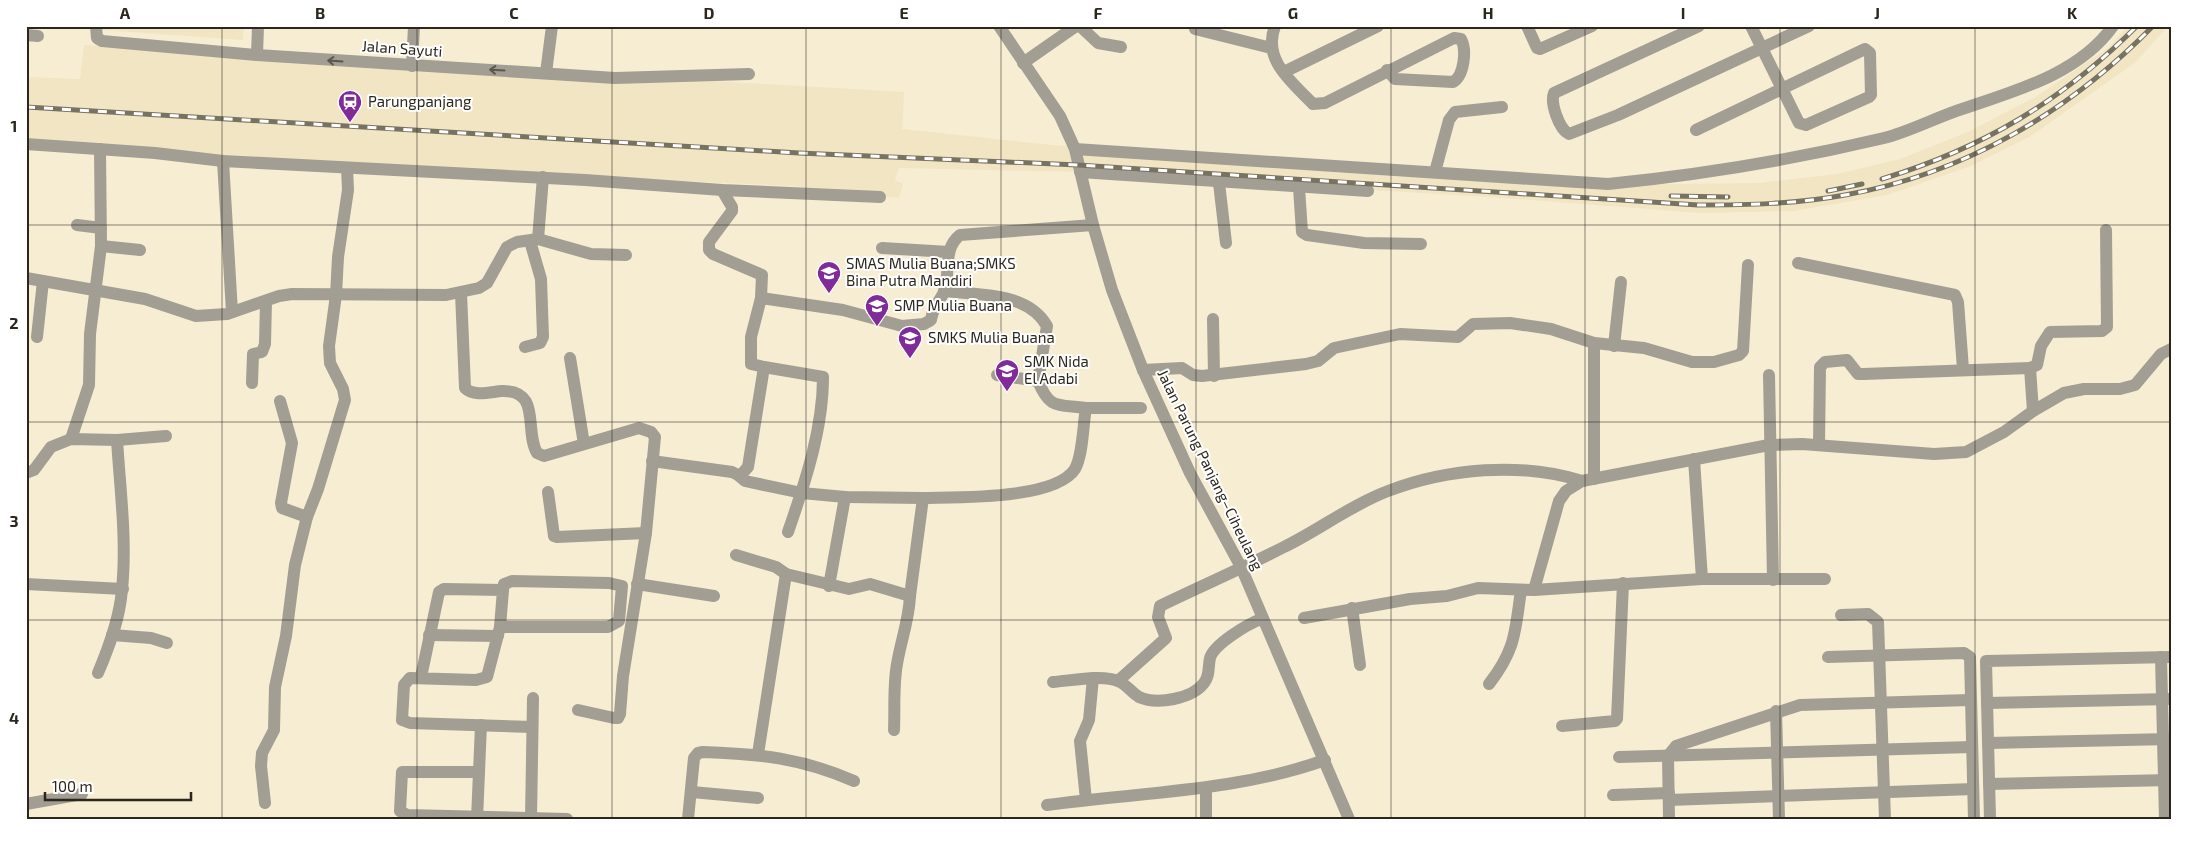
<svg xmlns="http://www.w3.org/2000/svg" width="2197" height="845" font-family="'Exo 2',sans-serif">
  <rect width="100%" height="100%" fill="#f7edd3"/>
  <g fill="#f2e5c3">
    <path d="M101,26H244L243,40L101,30Z"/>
    <path d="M2128,26H2168L2136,62L2031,136L1971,166L1887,195L1794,211L1700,213L1504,198L1079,172L899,168L895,180L903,184L899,198L792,186L223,160L26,143V77L80,79L84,45L904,92L902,129L1052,145L1436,171L1670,184L1759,183L1837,174L1900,159L1968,132L2037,96L2108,48Z"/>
  </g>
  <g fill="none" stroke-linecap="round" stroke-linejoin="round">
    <g stroke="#a29e93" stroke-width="12">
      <path d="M96,26L97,38L102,41L257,55L615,78L749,74"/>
      <path d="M999,26L1060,116L1075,149L1093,225L1112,290L1143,370L1190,473L1241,567L1349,819"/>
      <path d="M1275,26C1262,60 1292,82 1313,104L1325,103L1454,38L1461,39C1467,50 1464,76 1453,82L1395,79L1387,70"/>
      <path d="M1527,26L1537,48L1540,49L1592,26"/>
      <path d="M1699,26L1554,93C1550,103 1559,129 1569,134L1618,115L1809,26"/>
      <path d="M1195,29L1271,48"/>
      <path d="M26,35L38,36"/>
      <path d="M257,55L258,26"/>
      <path d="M1023,63L1076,26L1081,27L1098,43L1121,47"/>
      <path d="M412,66L414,26"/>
      <path d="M1284,72L1378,26"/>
      <path d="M546,73L552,26"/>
      <path d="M1696,130L1865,49L1870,53L1871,95L1869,97L1806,125L1799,123L1751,26"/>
      <path d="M26,144L155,153L223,161L585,180L722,190L880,197"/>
      <path d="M1075,149L1608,184C1698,175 1796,159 1884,138C1909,132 1937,117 1962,109C2015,91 2079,74 2113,26"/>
      <path d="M223,161L232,312"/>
      <path d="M1080,172L1368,191"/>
      <path d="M1435,172L1449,120L1455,112L1502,107"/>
      <path d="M1219,183L1226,243"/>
      <path d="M1299,188L1302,232L1307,235L1364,243L1421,244"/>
      <path d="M722,190L732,207V211L709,242V250L713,254L762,275L761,298L751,337V364L764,367L748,467L740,476"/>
      <path d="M77,225L101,228"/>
      <path d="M538,239L591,254L626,255"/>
      <path d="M101,246L140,250"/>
      <path d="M882,248L949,252"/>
      <path d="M1798,263L1955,295L1958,302L1963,369"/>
      <path d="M26,278L145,299L196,316L227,314L279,296L292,294L446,295L479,288L487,283L507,247L517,242L538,239L543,177"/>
      <path d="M944,291C979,295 1028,292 1047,326L1038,381"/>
      <path d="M461,293L465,388C474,397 490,392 502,391C542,390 524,431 537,453L544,456L639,428L651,432L655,437L646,533L623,676L620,714L618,718H614L578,710"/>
      <path d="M761,298L843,310L902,326L924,324L931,320C933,306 939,303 944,292C951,274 942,249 960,235L1093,225"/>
      <path d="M1213,319L1214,376"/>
      <path d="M37,337L43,281"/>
      <path d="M1594,343V479"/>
      <path d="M1614,346L1621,282"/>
      <path d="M525,347L540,343L543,337L541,279L530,241"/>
      <path d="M570,358L584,444"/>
      <path d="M764,367L823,377C823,429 805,483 788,532"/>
      <path d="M2030,368L2037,365L2041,346L2050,332L2102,331L2107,327L2106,230"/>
      <path d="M1143,370L1182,368L1193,375L1202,376L1306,364L1318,361L1334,348L1400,334L1458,337L1473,324L1510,323L1551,329L1594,343L1644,348L1692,362H1714L1739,355L1743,351L1748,265"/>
      <path d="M997,375L1038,381C1050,410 1057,404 1086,408"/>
      <path d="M1769,375L1773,580"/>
      <path d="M252,383L253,354L262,352L265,344L266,301"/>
      <path d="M280,401L292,443L281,503L282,508L307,517"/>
      <path d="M71,439L89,385L90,334L101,246L100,149"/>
      <path d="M1819,445L1820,367L1825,362L1847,360L1858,374H1863L2030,368L2033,411"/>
      <path d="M1694,459L1702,579"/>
      <path d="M652,461L732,472L738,475L745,481L802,493L845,497L923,498"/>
      <path d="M26,473L34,470L51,447L71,439L117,440L166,436"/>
      <path d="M548,492L554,536L557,537L646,533"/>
      <path d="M736,555L776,567L786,574"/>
      <path d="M26,584L123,589"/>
      <path d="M637,584L714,596"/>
      <path d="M829,586L845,497"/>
      <path d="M1534,590L1559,501L1566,491L1582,481L1769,445L1802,444L1934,454L1966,452L2004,432L2033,411L2064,393L2084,389H2120L2135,385L2161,354L2171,349"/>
      <path d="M1352,608L1360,665"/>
      <path d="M1841,615L1868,614L1878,622L1885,819"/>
      <path d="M1304,618L1410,599L1447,596L1478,588L1534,590L1702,579H1825"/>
      <path d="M500,627H608L619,621L622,586L609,583L512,581L504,584L503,590"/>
      <path d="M112,635L151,638L167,643"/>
      <path d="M429,635L498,636"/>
      <path d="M1828,657L1964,653L1970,657L1974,819"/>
      <path d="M2161,657L2165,819"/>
      <path d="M98,673C109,647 120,618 122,589C127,540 120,489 117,440"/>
      <path d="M421,677L439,592L444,589L503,590L500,627L487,677L476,680L410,678L404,685L402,720L410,723L532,727"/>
      <path d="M1118,681L1166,638L1158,617L1160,606C1201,586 1243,568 1284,547C1319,530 1351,505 1388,491C1448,468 1521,462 1582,481"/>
      <path d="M1053,682C1070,681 1102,674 1118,681C1126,684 1132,693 1139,697C1157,705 1192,699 1204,683C1210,676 1208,666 1210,658C1214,644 1248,624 1261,619"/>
      <path d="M1489,684C1516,649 1515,632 1521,590"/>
      <path d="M1987,703L2171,699"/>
      <path d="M1776,711L1779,819"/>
      <path d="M1562,726L1615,721L1617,719L1623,583"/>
      <path d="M894,730C895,708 893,686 897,664C901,640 909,620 910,596"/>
      <path d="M1988,743L2171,739"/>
      <path d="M758,754L786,574L849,589L870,584L910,596L923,498C957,497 1055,500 1075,469C1083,455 1083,424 1086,408H1141"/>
      <path d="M1619,757L1972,747"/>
      <path d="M479,772H402L400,811L407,815L567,819"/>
      <path d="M1989,784L2171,780"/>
      <path d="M1206,789V819"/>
      <path d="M692,792L758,798"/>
      <path d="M1613,795L1669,793"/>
      <path d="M1086,800L1080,741L1089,720L1093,678"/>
      <path d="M1669,800L1973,789"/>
      <path d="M265,803L261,766L262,753L274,730L275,687L286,636L295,565L307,517L318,489L345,400L343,389L330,363L329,346L336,295L338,257L348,190L347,168"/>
      <path d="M26,804L82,794"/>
      <path d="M1047,805C1140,792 1235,792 1325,760"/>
      <path d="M477,819L481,725"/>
      <path d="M531,819L533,698"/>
      <path d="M688,819L694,758L698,753L703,752C761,754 801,758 854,781"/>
      <path d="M1669,819L1668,756L1676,746L1800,705L1970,700"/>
      <path d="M1990,819L1986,661L2171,657"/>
    </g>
    <g stroke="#787262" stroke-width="5">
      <g id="rail">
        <path d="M26,107L799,153L1078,165L1698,205C1747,205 1797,204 1845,195C1964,174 2069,112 2153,26"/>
        <path d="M1882,179C1983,148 2062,101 2137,26"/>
        <path d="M1828,191L1862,184"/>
        <path d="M1671,196L1728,197"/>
      </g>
    </g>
    <use href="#rail" stroke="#fff" stroke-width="3" stroke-dasharray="9" stroke-linecap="butt"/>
  </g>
  <defs><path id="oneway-shaft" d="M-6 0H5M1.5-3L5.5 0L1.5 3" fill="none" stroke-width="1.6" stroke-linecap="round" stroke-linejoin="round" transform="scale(1.25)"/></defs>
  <g stroke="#5b574c">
    <use href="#oneway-shaft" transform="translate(335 61) rotate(-176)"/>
    <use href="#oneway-shaft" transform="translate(497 70) rotate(-177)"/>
  </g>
  <path fill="none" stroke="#2b271d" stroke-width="1" stroke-opacity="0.55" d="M222,26V819M417,26V819M612,26V819M806,26V819M1001,26V819M1196,26V819M1391,26V819M1585,26V819M1780,26V819M1975,26V819M26,225H2171M26,422H2171M26,620H2171"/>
  <defs>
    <g id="station-pin" transform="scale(1.25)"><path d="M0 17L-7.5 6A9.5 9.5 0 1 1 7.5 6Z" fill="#812b99" stroke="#fff"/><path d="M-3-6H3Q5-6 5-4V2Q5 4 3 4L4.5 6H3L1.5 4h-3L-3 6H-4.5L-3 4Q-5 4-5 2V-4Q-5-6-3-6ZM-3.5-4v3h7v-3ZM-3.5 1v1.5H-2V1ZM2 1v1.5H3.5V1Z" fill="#fff"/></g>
    <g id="school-pin" transform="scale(1.25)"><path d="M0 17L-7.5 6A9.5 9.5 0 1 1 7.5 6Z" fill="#812b99" stroke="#fff"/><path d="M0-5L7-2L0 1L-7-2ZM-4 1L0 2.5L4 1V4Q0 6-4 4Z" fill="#fff"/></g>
  </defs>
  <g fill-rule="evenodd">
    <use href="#station-pin" x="350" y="102"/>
    <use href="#school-pin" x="829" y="273"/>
    <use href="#school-pin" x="877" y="306"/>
    <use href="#school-pin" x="910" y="338"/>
    <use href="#school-pin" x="1007" y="371"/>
  </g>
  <g text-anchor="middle" stroke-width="4" stroke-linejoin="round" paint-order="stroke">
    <g font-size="15" fill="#2b271d" stroke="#fff">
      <text transform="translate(402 49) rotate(4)" y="5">Jalan Sayuti</text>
      <text transform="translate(1210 470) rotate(64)" y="5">Jalan Parung Panjang–Ciheulang</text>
    </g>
    <g font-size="15" fill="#2b271d" stroke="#fff" text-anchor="start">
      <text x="368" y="107">Parungpanjang</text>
      <text x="846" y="269">SMAS Mulia Buana;SMKS<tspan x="846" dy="17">Bina Putra Mandiri</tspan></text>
      <text x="894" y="311">SMP Mulia Buana</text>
      <text x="928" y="343">SMKS Mulia Buana</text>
      <text x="1024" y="367">SMK Nida<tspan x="1024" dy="17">El Adabi</tspan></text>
    </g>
  </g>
  <rect width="2197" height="845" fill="none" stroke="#ffffff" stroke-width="55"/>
  <path d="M45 792v8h146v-8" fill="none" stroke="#2b271d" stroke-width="2.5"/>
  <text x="52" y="792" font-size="15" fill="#2b271d" stroke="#ffffff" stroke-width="4" paint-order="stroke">100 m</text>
  <rect x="28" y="28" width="2142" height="790" fill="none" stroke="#2b271d" stroke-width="2"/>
  <g font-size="16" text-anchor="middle" font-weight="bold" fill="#2b271d">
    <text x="125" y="19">A</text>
    <text x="320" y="19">B</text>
    <text x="514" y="19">C</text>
    <text x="709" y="19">D</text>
    <text x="904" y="19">E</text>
    <text x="1098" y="19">F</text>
    <text x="1293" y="19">G</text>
    <text x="1488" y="19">H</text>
    <text x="1683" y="19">I</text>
    <text x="1877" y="19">J</text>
    <text x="2072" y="19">K</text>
    <text x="14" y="132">1</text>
    <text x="14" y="329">2</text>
    <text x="14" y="527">3</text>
    <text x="14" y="724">4</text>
  </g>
</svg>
